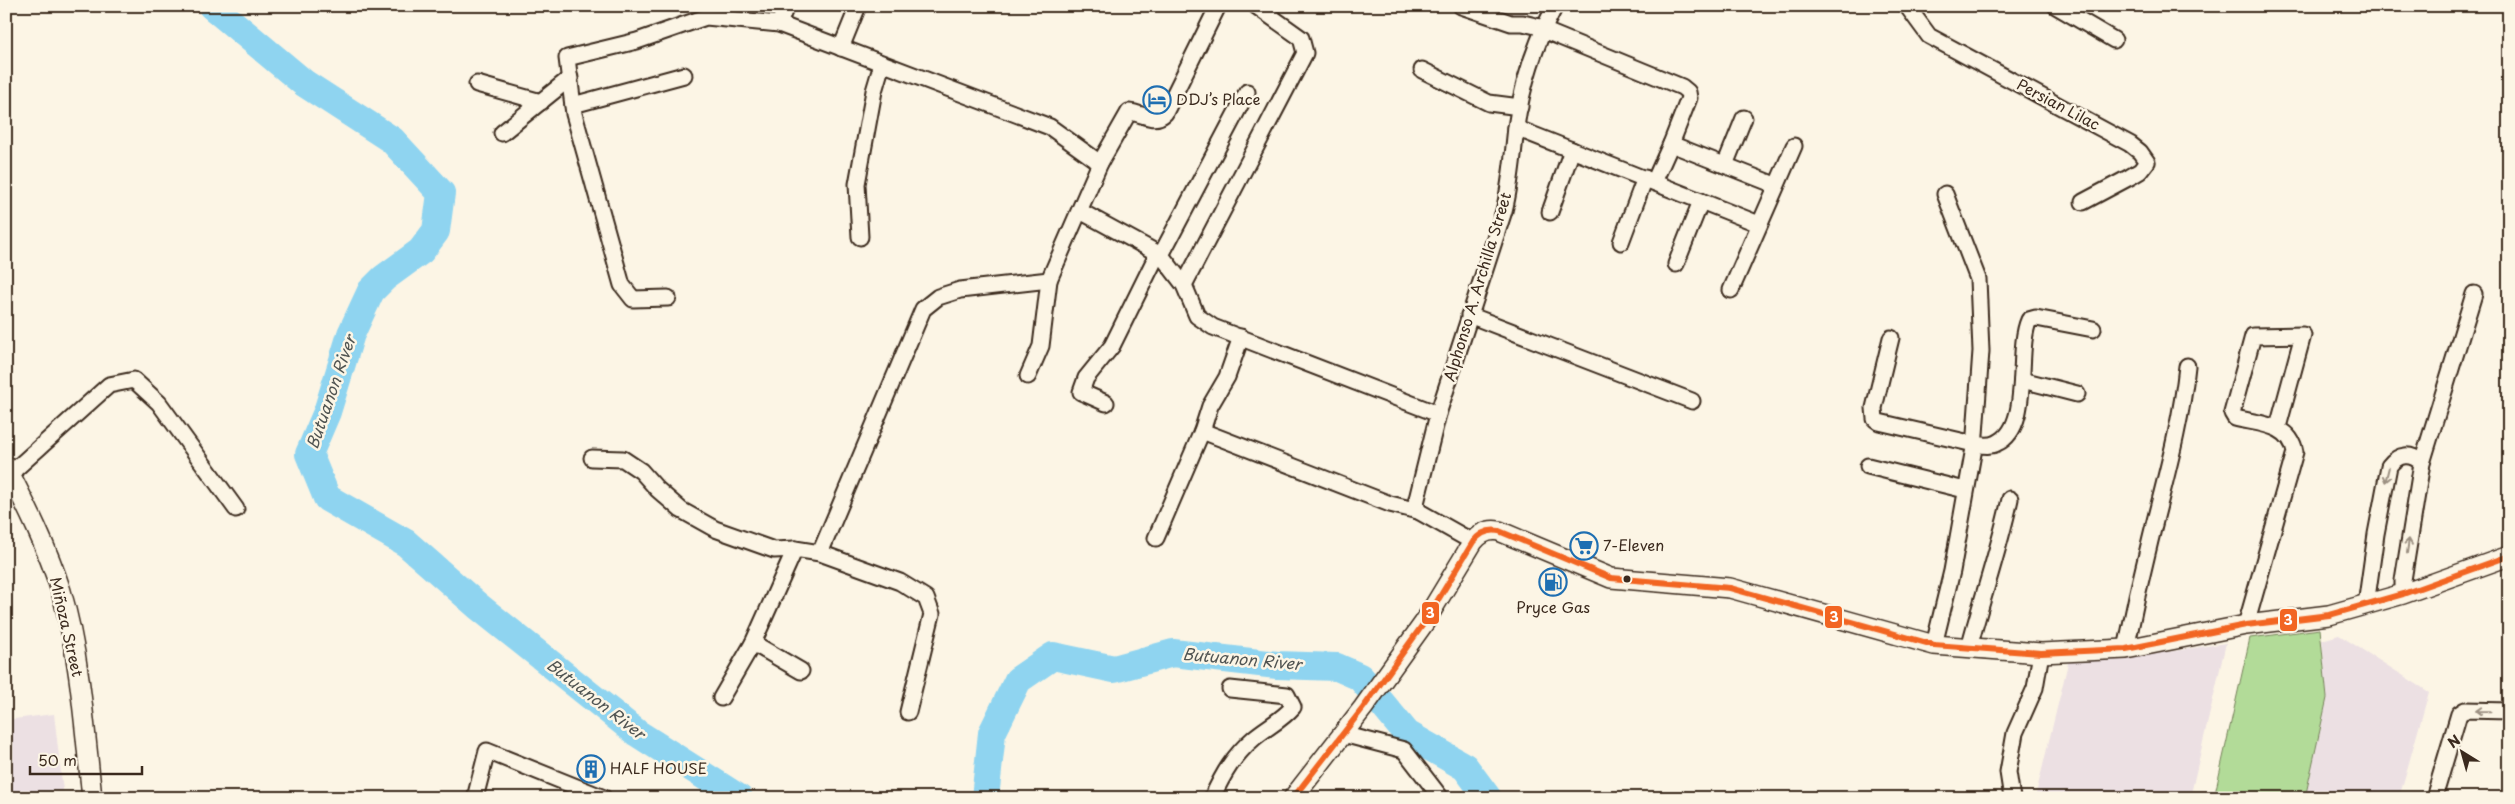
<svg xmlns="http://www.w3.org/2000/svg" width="2515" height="804" font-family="'Playpen Sans',sans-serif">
  <rect width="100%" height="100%" fill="#fcf5e5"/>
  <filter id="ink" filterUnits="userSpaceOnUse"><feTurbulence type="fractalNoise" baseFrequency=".02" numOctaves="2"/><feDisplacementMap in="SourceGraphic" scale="10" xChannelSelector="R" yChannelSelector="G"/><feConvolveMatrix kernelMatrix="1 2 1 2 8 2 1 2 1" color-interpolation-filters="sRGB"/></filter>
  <g filter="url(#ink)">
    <g fill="#ece0e3">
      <path d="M2339,635L2429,692L2399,798H2305L2327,698L2322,640Z"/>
      <path d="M2226,643L2190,798H2035L2069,659L2108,661Z"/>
      <path d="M54,714L63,791H6V720Z"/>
    </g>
    <path fill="#b2db98" stroke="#76825b" d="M2320,629L2327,698L2305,798H2214L2250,638Z"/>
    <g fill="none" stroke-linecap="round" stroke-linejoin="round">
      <g stroke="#8fd4f0" stroke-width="28">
        <path d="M212,6L304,83L392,140L441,193L436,231L421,251L384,278L371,291L351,334L327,412L309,454L327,498L406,543L478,606L637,733L739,798"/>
        <path d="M985,798L992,733L1018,680L1053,656L1114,669L1173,653L1277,665L1337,667L1360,677L1407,734L1465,767L1488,798"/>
      </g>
      <g stroke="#3b2a1e" stroke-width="19">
        <g id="minor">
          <path d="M1461,6L1511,23H1523L1544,28"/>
          <path d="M1907,6L1929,36L2130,144L2140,152L2147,162L2140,171L2130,177L2083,202"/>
          <path d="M2056,6L2114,40"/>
          <path d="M779,24L786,6"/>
          <path d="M1543,30L1682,87L1688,92L1689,98L1671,144L1775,185"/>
          <path d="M841,48L858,6"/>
          <path d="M1422,70L1489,103L1520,107"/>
          <path d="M477,84L541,102"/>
          <path d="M573,105L684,75"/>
          <path d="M1516,128L1759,224"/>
          <path d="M502,133L570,78"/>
          <path d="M1725,165L1744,118"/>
          <path d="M1654,182L1671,144"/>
          <path d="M1080,211L1161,255L1184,285L1197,316L1213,327L1438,414"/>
          <path d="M1550,212L1572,150"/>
          <path d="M860,237L857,184L874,91L882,64"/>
          <path d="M1621,242L1645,178"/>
          <path d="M1161,255L1247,92"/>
          <path d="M1676,264L1701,201"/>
          <path d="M1184,285L1305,53L1301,38L1256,6"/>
          <path d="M1731,290L1794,146"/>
          <path d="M668,298L633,299L622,285L574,114L567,58L637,41L706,17L779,24L1050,127L1100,163"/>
          <path d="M1469,315L1692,401"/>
          <path d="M1891,338L1874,408L1875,419L1879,422L1974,444C1982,445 1990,447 1997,443C2033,427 2015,351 2029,320L2036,318L2093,329"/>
          <path d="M1028,376L1041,346L1049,280"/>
          <path d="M2022,380L2077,394"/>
          <path d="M1106,403L1081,392L1086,378L1112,346L1158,253"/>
          <path d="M1202,431L1390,504L1418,511L1473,542"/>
          <path d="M592,458L623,459L641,471L657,489L681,510L715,529L774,550L795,549"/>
          <path d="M1868,466L1965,490"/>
          <path d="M10,474L109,385L134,380L159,403L236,509"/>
          <path d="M1418,511L1416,503L1438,414L1504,211C1511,183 1513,155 1516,127C1522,84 1535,44 1555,6"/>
          <path d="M1156,538L1202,431L1210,406L1227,377L1241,337"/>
          <path d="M820,553L923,309L938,297L960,290L1049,280L1100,163L1129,112C1143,113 1154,124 1165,113L1218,6"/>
          <path d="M2403,594V580L2422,463L2474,294"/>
          <path d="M2366,605L2376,534L2389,466C2399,453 2411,453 2422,463"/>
          <path d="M2246,625L2295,452C2290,423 2258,424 2235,418L2232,413L2253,336L2303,335L2278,427"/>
          <path d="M753,643L801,671"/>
          <path d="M1934,645L1952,571L1974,448L1981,351L1978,279L1945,194"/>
          <path d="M1969,648C1982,598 1999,550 2010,499"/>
          <path d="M2126,649C2133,613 2141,577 2150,541C2164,483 2181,426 2187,366"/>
          <path d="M721,698L753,643L795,549L820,553L900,582L926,598L932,614L908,712"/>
          <path d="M1343,734L1404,750L1441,798"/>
          <path d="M475,798L487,751L604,798"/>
          <path d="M1212,798C1223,774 1234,755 1254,738C1267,727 1282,720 1293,707L1287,695L1230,689"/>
          <path d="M2012,798L2008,772L2015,733L2035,688L2041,653"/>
          <path d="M2434,798L2459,714L2465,710L2509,711"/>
        </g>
      </g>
      <g stroke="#3b2a1e" stroke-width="22">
        <g id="major">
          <path d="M6,466C27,507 47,547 61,591C80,655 85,731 92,798"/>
          <path d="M1293,798L1363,708L1424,623L1473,542C1480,533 1488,529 1499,531L1611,578L1730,588L1934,645L2041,653L2126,649L2246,625L2329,615L2403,594L2509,556"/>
        </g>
      </g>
      <use href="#minor" stroke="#fcf5e5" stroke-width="15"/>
      <use href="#major" stroke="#fcf5e5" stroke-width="19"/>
      <g stroke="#fcf5e5" stroke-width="10">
        <path id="bus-1" d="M1293,798L1363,708L1424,623L1473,542C1480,533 1488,529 1499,531L1611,578L1730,588L1934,645L2041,653L2126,649L2246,625L2329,615L2403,594L2509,556"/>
      </g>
      <use href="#bus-1" stroke="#f26522" stroke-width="6"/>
    </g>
    <defs><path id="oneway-shaft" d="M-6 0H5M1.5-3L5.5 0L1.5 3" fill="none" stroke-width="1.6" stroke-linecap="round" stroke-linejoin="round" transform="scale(1.25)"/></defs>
    <g stroke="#9c9082">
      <use href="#oneway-shaft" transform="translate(2387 475) rotate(104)"/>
      <use href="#oneway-shaft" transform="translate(2408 546) rotate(-82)"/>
      <use href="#oneway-shaft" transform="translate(2483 711) rotate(-179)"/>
    </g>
  </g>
  <defs>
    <g id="hotel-ring" transform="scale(1.4375)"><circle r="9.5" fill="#fcf5e5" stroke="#1f6fb2" stroke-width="1.5"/><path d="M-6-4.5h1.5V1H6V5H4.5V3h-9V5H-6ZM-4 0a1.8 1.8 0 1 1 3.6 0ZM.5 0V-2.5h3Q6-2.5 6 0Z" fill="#1f6fb2"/></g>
    <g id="supermarket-ring" transform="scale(1.4375)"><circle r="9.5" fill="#fcf5e5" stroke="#1f6fb2" stroke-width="1.5"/><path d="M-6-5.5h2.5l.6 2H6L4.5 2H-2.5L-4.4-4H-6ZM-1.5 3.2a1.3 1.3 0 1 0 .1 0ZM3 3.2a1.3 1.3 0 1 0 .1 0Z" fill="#1f6fb2"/></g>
    <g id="fuel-ring" transform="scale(1.4375)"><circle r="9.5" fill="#fcf5e5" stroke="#1f6fb2" stroke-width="1.5"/><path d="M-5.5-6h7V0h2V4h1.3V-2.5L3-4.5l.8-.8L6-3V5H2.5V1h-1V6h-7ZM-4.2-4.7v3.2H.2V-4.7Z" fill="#1f6fb2"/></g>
    <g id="building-ring" transform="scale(1.4375)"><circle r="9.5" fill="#fcf5e5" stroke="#1f6fb2" stroke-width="1.5"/><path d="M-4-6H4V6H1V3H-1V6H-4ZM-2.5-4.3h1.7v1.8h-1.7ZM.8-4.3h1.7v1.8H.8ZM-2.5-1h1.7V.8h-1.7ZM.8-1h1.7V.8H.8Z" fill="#1f6fb2"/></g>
  </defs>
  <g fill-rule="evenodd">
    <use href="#hotel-ring" x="1157" y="100"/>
    <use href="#supermarket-ring" x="1584" y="546"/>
    <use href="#fuel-ring" x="1553" y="582"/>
    <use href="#building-ring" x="591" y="769"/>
  </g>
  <circle fill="#3b2a1e" stroke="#fcf5e5" stroke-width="2" cx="1627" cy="579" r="4.5"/>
  <g text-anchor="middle" stroke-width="5" stroke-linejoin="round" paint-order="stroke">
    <g font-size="15" fill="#3b2a1e" stroke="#fcf5e5" text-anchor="start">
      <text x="1176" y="105">DDJ’s Place</text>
      <text x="1603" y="551">7-Eleven</text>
      <text x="1553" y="613" text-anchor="middle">Pryce Gas</text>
      <text x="610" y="774">HALF HOUSE</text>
    </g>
    <g font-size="15" fill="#3b2a1e" stroke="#fcf5e5">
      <text transform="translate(2058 105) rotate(28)" y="5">Persian Lilac</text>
      <text transform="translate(1478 287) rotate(-73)" y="5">Alphonso A. Archilla Street</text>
      <text transform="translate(66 627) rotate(77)" y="5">Miñoza Street</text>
    </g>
    <g font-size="16" font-style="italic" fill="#505452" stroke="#fcf5e5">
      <text transform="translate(331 392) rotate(-71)" y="6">Butuanon River</text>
      <text transform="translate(1242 659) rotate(5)" y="6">Butuanon River</text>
      <text transform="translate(596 699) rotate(38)" y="6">Butuanon River</text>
    </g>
  </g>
  <g stroke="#fcf5e5" stroke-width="2">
    <rect x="1421" y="601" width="19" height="24" rx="5" fill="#f26522"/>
    <rect x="1824" y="605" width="19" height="24" rx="5" fill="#f26522"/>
    <rect x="2279" y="608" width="19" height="24" rx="5" fill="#f26522"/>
  </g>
  <g font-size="14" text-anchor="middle" font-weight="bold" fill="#fff">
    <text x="1430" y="618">3</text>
    <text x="1834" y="622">3</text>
    <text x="2288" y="625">3</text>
  </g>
  <rect width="2515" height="804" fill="none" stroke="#fcf5e5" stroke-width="25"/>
  <rect x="12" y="12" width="2490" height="779" fill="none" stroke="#3b2a1e" stroke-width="2" filter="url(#ink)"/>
  <g transform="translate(2462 752) rotate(323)" stroke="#fcf5e5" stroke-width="4" paint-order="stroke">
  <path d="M0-4L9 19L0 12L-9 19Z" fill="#3b2a1e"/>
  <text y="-8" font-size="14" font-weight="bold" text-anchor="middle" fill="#3b2a1e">N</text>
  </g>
  <path d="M30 766v8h112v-8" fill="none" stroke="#3b2a1e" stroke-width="2.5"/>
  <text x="38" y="766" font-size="15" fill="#3b2a1e" stroke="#fcf5e5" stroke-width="4" paint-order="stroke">50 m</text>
</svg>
